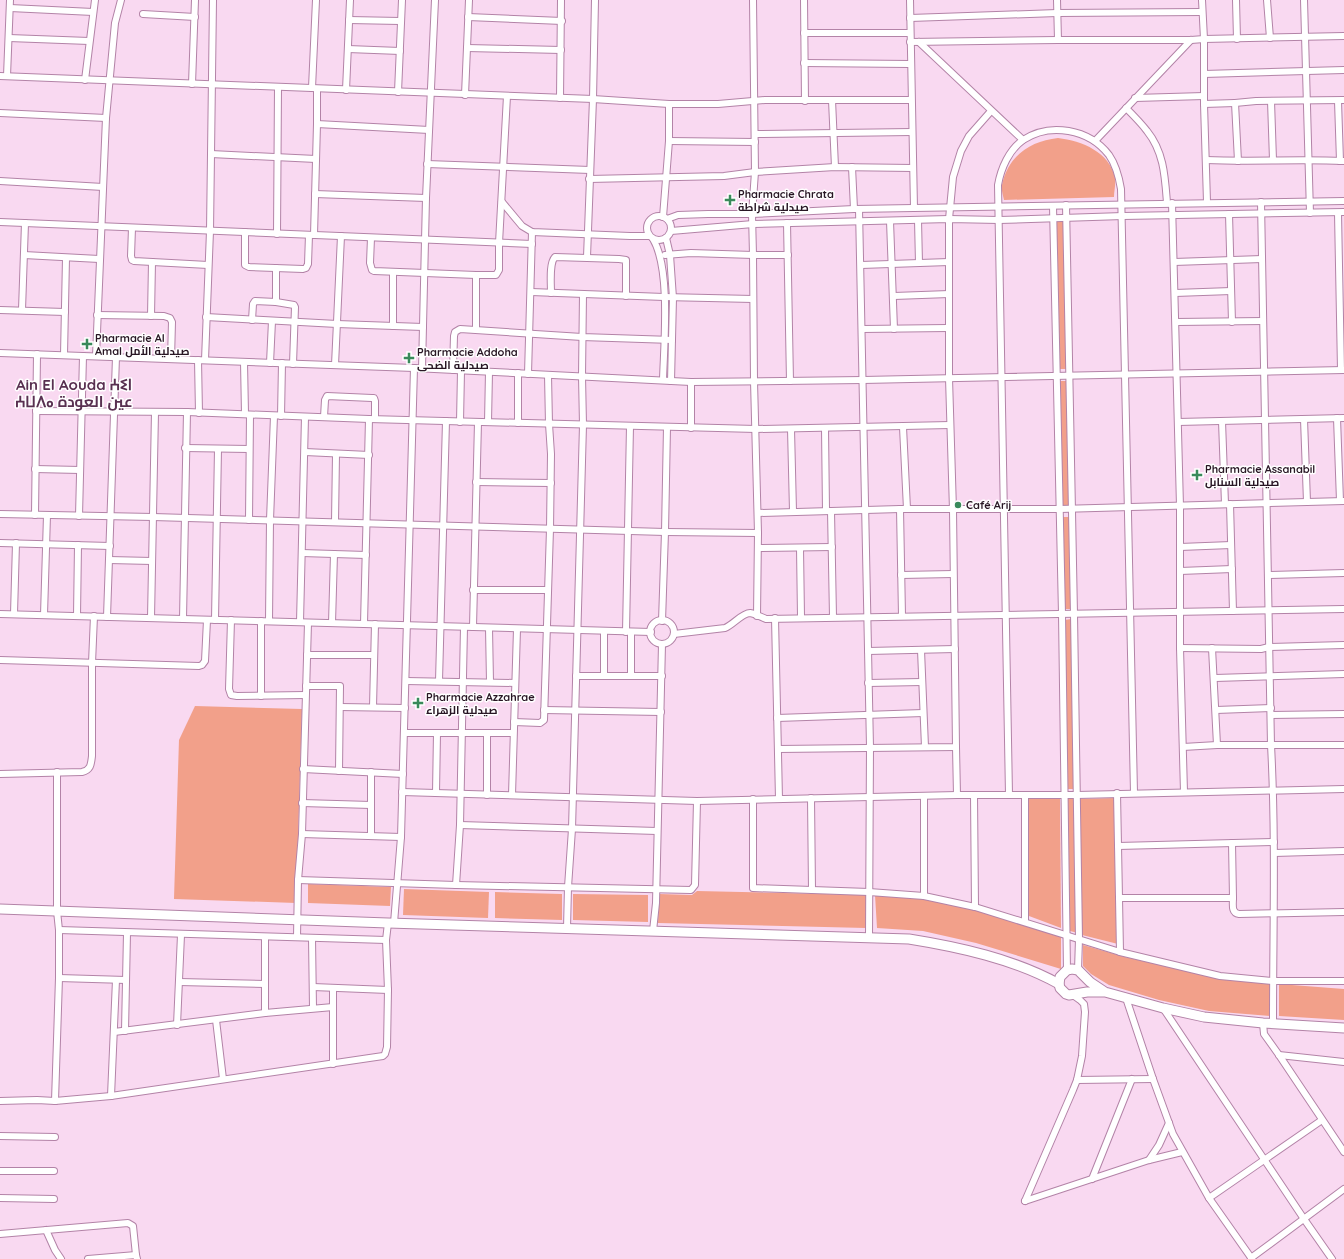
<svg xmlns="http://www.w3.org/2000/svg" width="1344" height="1259" font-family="Quicksand,Cairo,'Noto Sans Tifinagh',sans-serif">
  <rect width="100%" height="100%" fill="#f9d9f1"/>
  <g fill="#f2a08a">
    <path d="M1058,138C1082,141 1110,152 1115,178C1116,184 1114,191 1114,197L1004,200C1003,195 1001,189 1002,185C1008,156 1030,141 1058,138Z"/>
    <path d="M1063,217L1067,369H1060L1056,218Z"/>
    <path d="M1060,381H1067L1070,506H1062Z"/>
    <path d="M1063,517H1069L1071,609H1065Z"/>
    <path d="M1071,619L1074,789H1067L1065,620Z"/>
    <path d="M195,706L302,709L296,903L174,899L179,740Z"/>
    <path d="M1060,798L1061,928L1029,916L1027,799Z"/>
    <path d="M1067,798H1074L1078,933L1070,931Z"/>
    <path d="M1115,798L1118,944L1082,935L1080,799Z"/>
    <path d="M308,884L391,887L390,906L308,903Z"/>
    <path d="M404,889L489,892L488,918L403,915Z"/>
    <path d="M697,891L867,895L866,928L658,923L659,894L692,895Z"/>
    <path d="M495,892L562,894V920L495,918Z"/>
    <path d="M573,894L648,895V922L573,920Z"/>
    <path d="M875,895L918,898L975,910L1061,936V969L976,943L923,931L877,928Z"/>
    <path d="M1083,945L1125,957L1221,979L1270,983V1016L1209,1011L1159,1000L1109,985L1091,974L1083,966Z"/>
    <path d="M1279,984L1344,989V1020L1279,1016Z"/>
  </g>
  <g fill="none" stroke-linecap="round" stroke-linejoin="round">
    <g stroke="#b383a7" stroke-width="8">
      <g id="street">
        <path d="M753,0L755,172L752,214L753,255L754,381L758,533L757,616"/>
        <path d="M804,0L805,101"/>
        <path d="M910,0L914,208"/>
        <path d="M1057,0L1058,40"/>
        <path d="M1202,0L1204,39V104L1207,202"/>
        <path d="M1236,0L1237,39"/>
        <path d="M1267,0L1270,38"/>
        <path d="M1304,0L1310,213"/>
        <path d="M10,8L93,12"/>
        <path d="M143,14L195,17"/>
        <path d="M468,17L562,21"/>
        <path d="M910,18L1057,13L1202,12"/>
        <path d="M349,20L400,21"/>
        <path d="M804,33H910"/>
        <path d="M9,38L89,41"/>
        <path d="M910,42L1058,40H1191L1204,39L1344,36"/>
        <path d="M919,42L1023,140"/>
        <path d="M467,48L561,50"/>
        <path d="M348,49L400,51"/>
        <path d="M804,63L910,64"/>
        <path d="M1204,74L1344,70"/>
        <path d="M0,76L593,99L669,104H718L765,100H911"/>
        <path d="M7,76L10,0"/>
        <path d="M85,80L95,0"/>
        <path d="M192,84L195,0"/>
        <path d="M312,88L316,0"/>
        <path d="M346,90L350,0"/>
        <path d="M398,92L402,0"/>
        <path d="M465,95L469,0"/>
        <path d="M560,98L561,0"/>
        <path d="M1135,98L1204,96"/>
        <path d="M832,100L835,167"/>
        <path d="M1271,101L1273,160"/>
        <path d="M1338,101L1340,161"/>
        <path d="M1204,104L1235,103"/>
        <path d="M1126,108C1133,115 1141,123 1147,131C1164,152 1165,177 1167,203"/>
        <path d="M0,113L106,118"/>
        <path d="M317,124L429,130"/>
        <path d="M755,134L912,132"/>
        <path d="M669,141L755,142"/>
        <path d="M1095,141L1191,40"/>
        <path d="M211,154L316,159"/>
        <path d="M1206,160C1252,162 1298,159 1344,161"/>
        <path d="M1238,161L1235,103L1256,101L1344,100"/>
        <path d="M427,164L590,170"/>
        <path d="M852,167L854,209"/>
        <path d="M589,179L724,176L755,172L835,167L913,168"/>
        <path d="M0,181L103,187"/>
        <path d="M315,194L426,198"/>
        <path d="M502,202L522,226L532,232L630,236H649"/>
        <path d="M1261,202L1271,745C1276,838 1273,931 1273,1024"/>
        <path d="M1172,203L1180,506V648L1184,792"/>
        <path d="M1066,205L1074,614L1079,939L1078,970"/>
        <path d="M1053,206L1062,614L1067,970"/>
        <path d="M859,209L870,747L869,938"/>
        <path d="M1338,213L1341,370"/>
        <path d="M1229,214L1232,322"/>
        <circle cx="659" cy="228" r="12"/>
        <path d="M663,217L669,141V104"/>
        <path d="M667,219L678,215L708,214H752L854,209L1344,201"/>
        <path d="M918,220L919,263"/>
        <path d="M890,221L894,329"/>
        <path d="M0,222L532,244"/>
        <path d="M787,223L790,381"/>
        <path d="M132,228L131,256L132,260L134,261L208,265"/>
        <path d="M671,231L753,224L949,219L999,220L1123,216L1344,212"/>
        <path d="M245,232V265L249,267L303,269L306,268L308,264L309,235"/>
        <path d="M277,234L278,87"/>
        <path d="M314,235L317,124V89"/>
        <path d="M371,238L370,263L372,270L374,271L476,275H496L499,270V243L507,96"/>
        <path d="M666,238L670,255L673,298L671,381"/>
        <path d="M653,239C671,269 664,344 663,380"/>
        <path d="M24,255L99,259"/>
        <path d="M665,255L691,253L753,255H788"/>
        <path d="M587,257L593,99L595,0"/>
        <path d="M1174,262L1262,259"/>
        <path d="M861,265L949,262"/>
        <path d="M393,272V326"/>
        <path d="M531,292L664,297L753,299"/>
        <path d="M551,293C551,283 549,263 555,257L619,259L626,260V296"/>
        <path d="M1175,293L1231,291"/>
        <path d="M894,296L949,294"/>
        <path d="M276,302V268"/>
        <path d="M0,310L65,312"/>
        <path d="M22,310L25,223"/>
        <path d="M97,315L164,316L170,318L172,322L171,359"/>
        <path d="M151,316L152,262"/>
        <path d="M206,317L337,324L423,327"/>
        <path d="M252,320L253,304L255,301L276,302L294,305L295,307L293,364"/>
        <path d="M1176,322L1263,321"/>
        <path d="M476,329V275"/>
        <path d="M862,329L948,328"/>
        <path d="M0,353L414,368L691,382L863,380L1344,370"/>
        <path d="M64,355L66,258"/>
        <path d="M96,356L106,118L115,23L121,0"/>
        <path d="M198,360L199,413"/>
        <path d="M205,360L210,231L213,0"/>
        <path d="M244,362L245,414"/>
        <path d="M270,363L272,321"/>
        <path d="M335,365L341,236"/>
        <path d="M422,369L426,198L435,0"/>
        <path d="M453,370L454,336L455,332L460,329L582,337L672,340"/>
        <path d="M518,373V423"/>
        <path d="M528,374L532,232"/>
        <path d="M36,411L187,412L369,419L756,429L950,425"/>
        <path d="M281,416L282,363"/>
        <path d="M324,417L325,400L327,396L372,398H374L375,401V419"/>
        <path d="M1337,418L1340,501"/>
        <path d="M1304,419L1307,502"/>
        <path d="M1222,421L1225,504"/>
        <path d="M460,422L461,371"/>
        <path d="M488,422L489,372"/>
        <path d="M1178,422L1344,418"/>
        <path d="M903,427L907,509"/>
        <path d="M691,428V382"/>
        <path d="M825,428L826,510"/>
        <path d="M791,429L793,511"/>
        <path d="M185,448L249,449"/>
        <path d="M305,452L369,455"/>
        <path d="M35,469L80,470"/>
        <path d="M476,482L551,483"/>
        <path d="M1230,504L1233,611"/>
        <path d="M900,509L902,616"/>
        <path d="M831,511L833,617"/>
        <path d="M758,513L900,509H1060L1344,501"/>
        <path d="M0,514L153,517L665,532L758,533"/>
        <path d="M35,515L37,354"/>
        <path d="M79,516L83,356"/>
        <path d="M249,520L250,415"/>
        <path d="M335,522L336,454"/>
        <path d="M0,543L110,546"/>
        <path d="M1180,547L1231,545"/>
        <path d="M758,548L832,547"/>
        <path d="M800,548L801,617"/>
        <path d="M302,553L366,555"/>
        <path d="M109,560L152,561"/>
        <path d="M1180,571L1232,569"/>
        <path d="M901,575L953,574"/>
        <path d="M1268,575L1344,573"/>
        <path d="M473,590H548"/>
        <path d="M0,614L651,632"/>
        <path d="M14,614L16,543"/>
        <path d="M44,615L47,515"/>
        <path d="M77,616L78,545"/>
        <path d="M107,617L116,357"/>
        <path d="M151,618L155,412"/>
        <path d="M775,618L779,799"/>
        <path d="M183,619L187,412"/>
        <path d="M215,620L218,449"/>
        <path d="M231,620L229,689L231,695L237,696L305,695"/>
        <circle cx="662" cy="632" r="12"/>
        <path d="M269,621L270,520L274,416"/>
        <path d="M662,621L665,532L667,427"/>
        <path d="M300,622L305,417"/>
        <path d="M332,623L334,554"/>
        <path d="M364,624L369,419"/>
        <path d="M473,627L478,422"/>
        <path d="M489,628L490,682"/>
        <path d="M604,631V675"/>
        <path d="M626,632L630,426"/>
        <path d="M631,632V676"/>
        <path d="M674,634L725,628C733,625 742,613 750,613C756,614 761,617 766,619L1344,609"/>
        <path d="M1180,648L1261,649L1269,647L1344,645"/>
        <path d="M1212,648L1217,745"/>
        <path d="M921,650L925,747"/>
        <path d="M868,651L955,649"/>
        <path d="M307,655H374"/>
        <path d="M0,660L199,666L202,665L205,661L207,620"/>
        <path d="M576,676H662"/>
        <path d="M1215,678L1344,674"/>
        <path d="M406,681L515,683"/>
        <path d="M439,681L446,421"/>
        <path d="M868,683L922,682"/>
        <path d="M306,686H340L339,771"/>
        <path d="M261,696V621"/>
        <path d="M340,707L405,708"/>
        <path d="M373,707L375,624"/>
        <path d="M544,710L661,712"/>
        <path d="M1216,710L1271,708"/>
        <path d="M1271,715L1344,714"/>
        <path d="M777,718L923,713"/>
        <path d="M514,722L540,723L544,720L550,529L551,454L549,424L548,375"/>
        <path d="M404,733H513"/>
        <path d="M487,733V795"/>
        <path d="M956,747L957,795"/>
        <path d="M1183,747L1217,745H1344"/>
        <path d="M778,749L956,747L953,510L949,378V219L953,177L961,151L969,136L991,111"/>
        <path d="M303,769L403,774"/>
        <path d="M371,772V836"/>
        <path d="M0,774L82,772C91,770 91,764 92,756V663L94,616"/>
        <path d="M402,792L697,801L957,795H1077L1344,789"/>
        <path d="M436,793L437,733"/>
        <path d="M1117,793L1119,898H1233C1233,904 1231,913 1239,914L1344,912"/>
        <path d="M512,795L517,629"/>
        <path d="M974,795L975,907"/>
        <path d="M1009,795L998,185C1001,168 1009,150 1023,140C1050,122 1089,129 1109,155C1116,165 1119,177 1121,189L1134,793"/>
        <path d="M924,796V896"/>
        <path d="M811,798L812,890"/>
        <path d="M753,799V888L869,892L924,896L975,907L1120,952L1220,976L1273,981H1344"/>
        <path d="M302,803L371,805"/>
        <path d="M460,825L657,831"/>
        <path d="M302,834L401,837"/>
        <path d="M1232,843L1233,898"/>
        <path d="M1118,846L1274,842"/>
        <path d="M1274,853L1344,851"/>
        <path d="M298,880L456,885L691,890L695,885L697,801"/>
        <path d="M456,885L460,825L464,627"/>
        <path d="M1119,898L1120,952"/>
        <path d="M1025,921V795"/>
        <path d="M394,923L401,837L414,368"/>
        <path d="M567,928L568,887L572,829L583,425L582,376L583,294"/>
        <path d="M59,930L386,940"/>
        <path d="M653,931L656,903L662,644"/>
        <path d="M297,937L298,880L302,834L308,623"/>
        <path d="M312,938L313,1008"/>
        <path d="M59,978L126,980"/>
        <path d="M179,982L265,984"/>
        <path d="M313,987L388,990"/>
        <path d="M333,988V1064"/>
        <path d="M1126,998L1153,1079L1173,1134L1209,1198L1252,1259"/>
        <path d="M1163,1008L1304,1219L1332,1259"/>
        <path d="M265,1013V937"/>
        <path d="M216,1020L223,1079"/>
        <path d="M1263,1023L1264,1034L1279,1055L1344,1152"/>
        <path d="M177,1025L181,935"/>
        <path d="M125,1031L127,933"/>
        <path d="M114,1032L265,1013L333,1007"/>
        <path d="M1279,1055L1344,1062"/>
        <path d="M1077,1080L1153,1079"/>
        <path d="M111,1096L116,980"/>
        <path d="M0,1101L37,1100L55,1101L111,1096L383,1056L385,1054L387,1047L388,990L386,940L388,923"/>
        <path d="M55,1101L59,978V930L57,911V772"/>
        <path d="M0,1136L55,1137"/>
        <path d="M1149,1160L1159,1145L1169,1123"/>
        <path d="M0,1171H54"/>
        <path d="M1092,1179L1132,1079"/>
        <path d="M0,1198L54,1199"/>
        <path d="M1209,1198L1322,1120"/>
        <path d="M1025,1201L1073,1090L1077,1080L1082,1056L1085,1012L1084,1004L1080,1000L1073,995"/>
        <path d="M1025,1201L1149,1160L1182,1152"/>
        <path d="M46,1230L55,1250L61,1259"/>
        <path d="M0,1234L128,1223L133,1226L136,1255"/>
        <path d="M1251,1258L1344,1189"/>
        <path d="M88,1259L136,1255L137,1259"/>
      </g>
    </g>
    <g stroke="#b383a7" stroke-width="11">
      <g id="secondary">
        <path d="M0,909L388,923L909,939C959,947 1014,959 1059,984"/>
        <path d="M1105,992L1090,982L1078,970L1072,969L1067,970L1060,977L1059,984L1060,988L1066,994L1069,995L1087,992H1105L1163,1008L1204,1017L1263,1023L1344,1028"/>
      </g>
    </g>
    <use href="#street" stroke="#fff" stroke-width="6"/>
    <use href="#secondary" stroke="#fff" stroke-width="9"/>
  </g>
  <g fill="#398a5b" stroke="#fff" stroke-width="1.5">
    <path d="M728 194h4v4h4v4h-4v4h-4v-4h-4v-4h4z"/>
    <path d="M85 338h4v4h4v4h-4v4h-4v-4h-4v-4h4z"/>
    <path d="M407 352h4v4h4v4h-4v4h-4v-4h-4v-4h4z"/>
    <path d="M1195 469h4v4h4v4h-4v4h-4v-4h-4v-4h4z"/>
    <circle cx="958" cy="505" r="4"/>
    <path d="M416 697h4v4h4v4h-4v4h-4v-4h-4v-4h4z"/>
  </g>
  <g text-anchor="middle" stroke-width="3" stroke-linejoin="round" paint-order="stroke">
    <g font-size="11" font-weight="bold" fill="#281624" stroke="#fff" text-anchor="start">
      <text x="738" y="198">Pharmacie Chrata<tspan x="738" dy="13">صيدلية شراطة</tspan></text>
      <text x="95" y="342">Pharmacie Al<tspan x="95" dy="13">Amal صيدلية الأمل</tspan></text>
      <text x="417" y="356">Pharmacie Addoha<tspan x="417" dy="13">صيدلية الضحى</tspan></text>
      <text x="1205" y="473">Pharmacie Assanabil<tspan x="1205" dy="13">صيدلية السنابل</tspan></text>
      <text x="966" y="509">Café Arij</text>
      <text x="426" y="701">Pharmacie Azzahrae<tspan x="426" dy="13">صيدلية الزهراء</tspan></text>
    </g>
    <g font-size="15" font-weight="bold" fill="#593051" stroke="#fff">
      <text x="74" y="390">Ain El Aouda ⵄⵉⵏ<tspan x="74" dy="17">ⵄⵡⴷⴰ عين العودة</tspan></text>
    </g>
  </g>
</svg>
